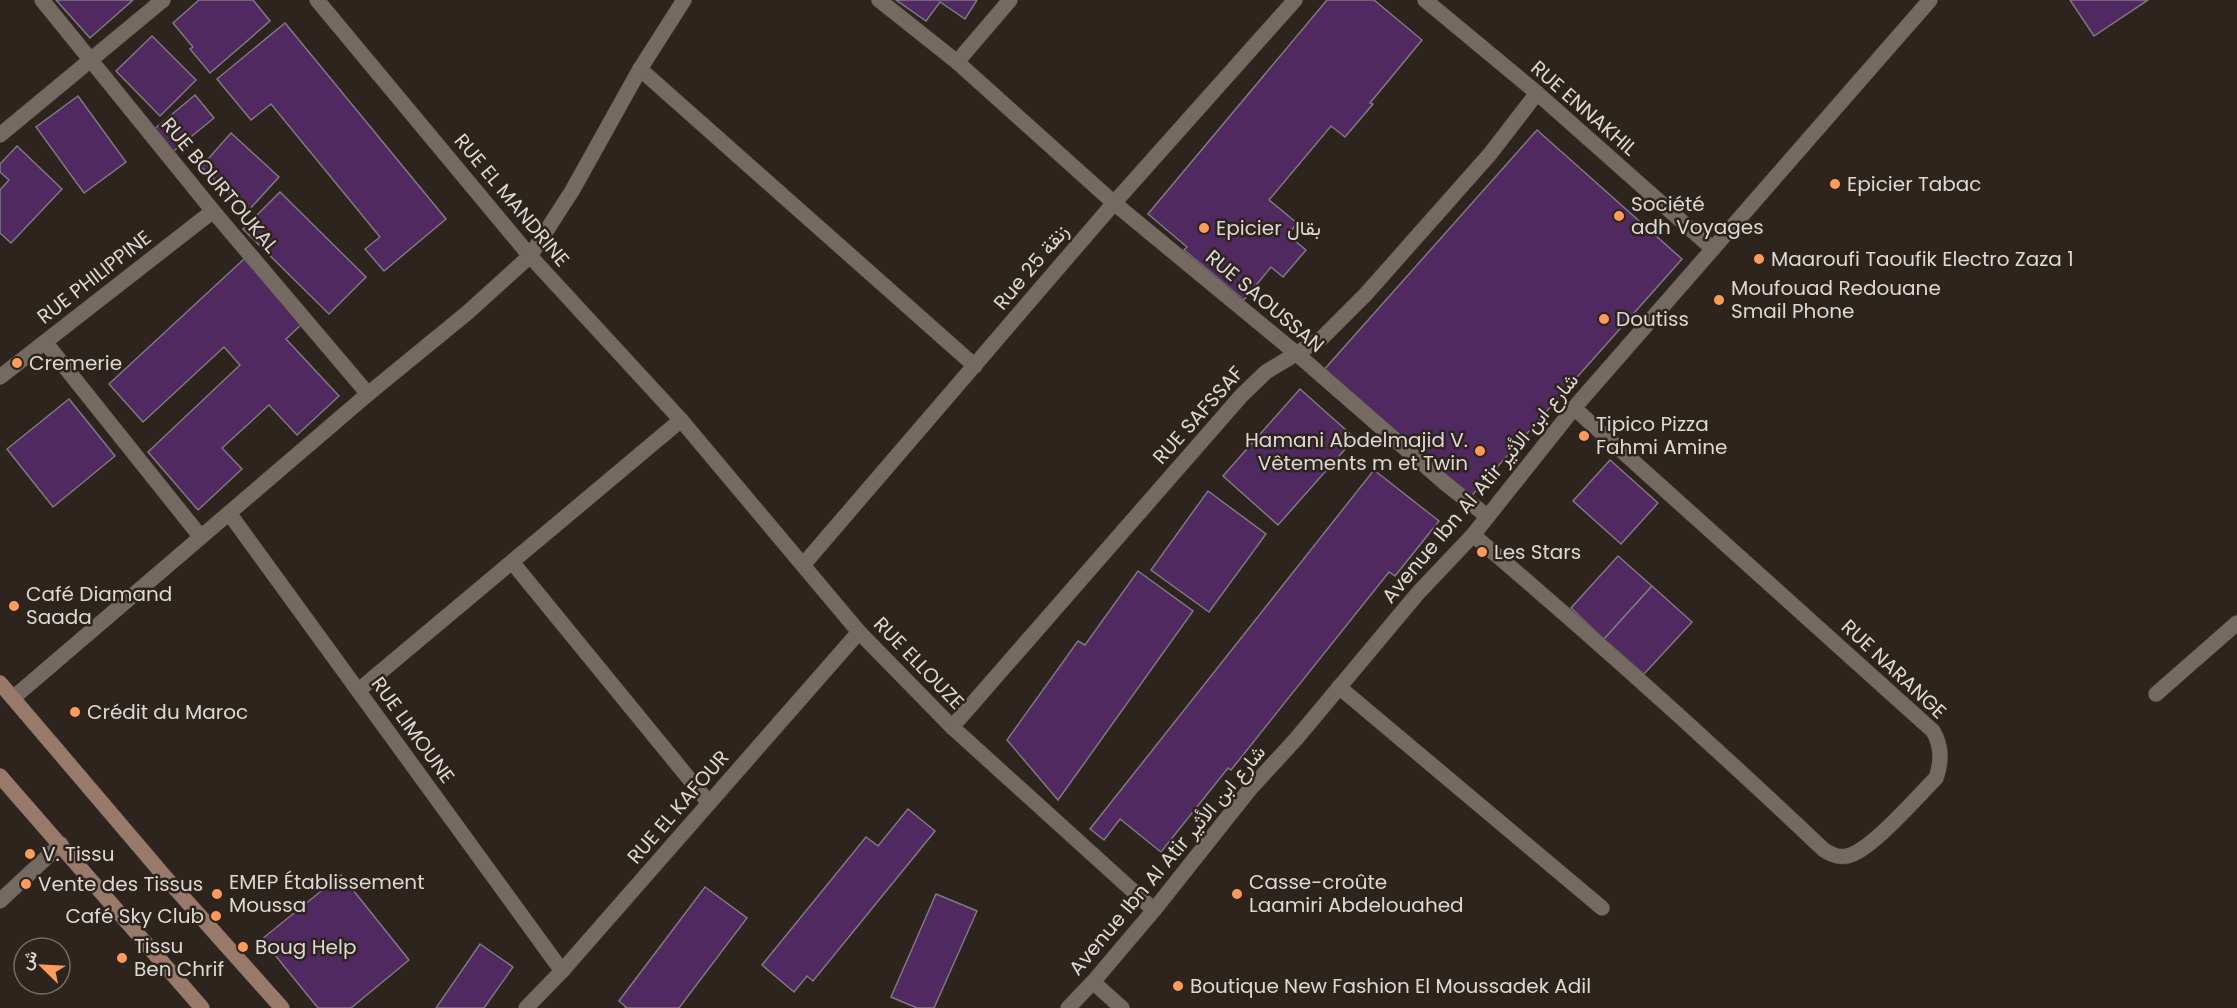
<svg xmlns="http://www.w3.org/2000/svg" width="2237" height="1008" font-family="Poppins,Vazirmatn,sans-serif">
  <rect width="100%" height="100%" fill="#2d241d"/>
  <g fill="#4f295f" stroke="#7f7882" stroke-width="1.5">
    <path d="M56,0H133L90,38Z"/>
    <path d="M199,0H253L270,21L210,73L190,49L193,47L173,23Z"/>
    <path d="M896,0H977L965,19L940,2L926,21Z"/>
    <path d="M1327,0H1374L1422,40L1370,103L1373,104L1345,137L1331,126L1269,200L1297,223L1288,235L1306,250L1283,277L1271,267L1244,300L1184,250L1187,247L1148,214Z"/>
    <path d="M2070,0H2148L2094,36Z"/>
    <path d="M285,23L446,219L384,271L365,249L380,237L271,104L251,120L217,79Z"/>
    <path d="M152,36L196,80L160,116L116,71Z"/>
    <path d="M195,95L214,118L170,154L152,131Z"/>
    <path d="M78,96L126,162L84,193L36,127Z"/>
    <path d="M1537,130L1682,259L1467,501L1322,372Z"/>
    <path d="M231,133L279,177L248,211L201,167Z"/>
    <path d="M17,146L62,189L11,243L0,233V190L9,180L0,172V164Z"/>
    <path d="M280,192L366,277L329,314L243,229Z"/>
    <path d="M244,259L303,323L286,339L339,396L297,435L269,405L222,448L242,469L198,510L148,452L240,365L224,347L143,422L109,384Z"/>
    <path d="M1300,389L1355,438L1278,525L1223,476Z"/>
    <path d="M69,399L115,456L53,507L7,449Z"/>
    <path d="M1610,460L1658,503L1621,544L1573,501Z"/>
    <path d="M1374,470L1439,521L1395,576L1389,572L1231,770L1228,768L1161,852L1120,819L1104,840L1090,829Z"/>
    <path d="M1208,491L1266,534L1209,612L1151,570Z"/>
    <path d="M1618,556L1652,586L1604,639L1571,608Z"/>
    <path d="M1138,571L1193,611L1058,800L1007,740L1078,641L1085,645Z"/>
    <path d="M1652,586L1692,622L1644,674L1604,639Z"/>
    <path d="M908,809L935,831L813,981L807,976L794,992L762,965L866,837L878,846Z"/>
    <path d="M341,875L409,960L351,1008H318L262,939Z"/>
    <path d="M705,887L747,918L679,1008H625L626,1007L619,1001Z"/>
    <path d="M936,894L977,911L934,1008H917L891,997Z"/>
    <path d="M480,944L513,967L484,1008H436Z"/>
  </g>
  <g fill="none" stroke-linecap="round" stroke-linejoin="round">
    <g stroke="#49423c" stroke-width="16">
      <g id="minor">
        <path d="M42,0L213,211L368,394"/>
        <path d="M317,0L530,256L681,420L859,632L952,727L1154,910"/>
        <path d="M879,0L957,62L1114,203L1297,354L1446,484L1487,516"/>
        <path d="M1425,0L1537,93L1713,249"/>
        <path d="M957,62L1010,0"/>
        <path d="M640,69L975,366"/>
        <path d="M0,135L163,0"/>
        <path d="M45,342L200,536"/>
        <path d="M0,377L213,211"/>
        <path d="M229,513L562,971"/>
        <path d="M1473,535C1593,637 1710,742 1824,850C1831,854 1838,858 1847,856C1870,852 1918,796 1936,778C1942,761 1942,746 1933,731L1574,408"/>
        <path d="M512,562L709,803"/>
        <path d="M803,565L1114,203L1295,0"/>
        <path d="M1339,687L1602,908"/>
        <path d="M359,690L681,420"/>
        <path d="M2156,694L2237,623"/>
        <path d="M13,698L368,394L467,313L530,256L572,191L640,69L684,0"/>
        <path d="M952,727L1242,395L1266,372L1322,338L1366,294L1490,154L1537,93"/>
        <path d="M0,901L61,844"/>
        <path d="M1093,982L1122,1008"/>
        <path d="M526,1008L562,971L859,632"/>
        <path d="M1068,1008L1093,982L1154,910L1250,789L1296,739L1418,593L1473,535L1574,408L1930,0"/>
      </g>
    </g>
    <g stroke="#49423c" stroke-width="16">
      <g id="secondary">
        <path d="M0,683L166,878L282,1008"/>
        <path d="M0,776L202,1008"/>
      </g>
    </g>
    <use href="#minor" stroke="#746a62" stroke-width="15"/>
    <use href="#secondary" stroke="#997a6a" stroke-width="15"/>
  </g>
  <g fill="#fe9b59" stroke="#2d241d" stroke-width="2">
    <circle cx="1835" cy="184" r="6"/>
    <circle cx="1619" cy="216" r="6"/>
    <circle cx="1204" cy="228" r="6"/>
    <circle cx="1759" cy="259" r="6"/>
    <circle cx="1719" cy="300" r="6"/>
    <circle cx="1604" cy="319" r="6"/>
    <circle cx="17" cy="363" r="6"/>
    <circle cx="1584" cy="436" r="6"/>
    <circle cx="1480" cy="451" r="6"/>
    <circle cx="1482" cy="552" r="6"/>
    <circle cx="14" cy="606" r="6"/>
    <circle cx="75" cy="712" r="6"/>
    <circle cx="30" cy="854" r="6"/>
    <circle cx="26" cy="884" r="6"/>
    <circle cx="217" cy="894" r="6"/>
    <circle cx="1237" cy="894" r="6"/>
    <circle cx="216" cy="916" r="6"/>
    <circle cx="243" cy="947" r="6"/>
    <circle cx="122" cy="958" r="6"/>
    <circle cx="1178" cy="986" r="6"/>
  </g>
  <g text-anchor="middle" stroke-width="5" stroke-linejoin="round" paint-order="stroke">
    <g font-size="20" fill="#ded8d3" stroke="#2d241d">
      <text transform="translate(1584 108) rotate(41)" y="7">RUE ENNAKHIL</text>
      <text transform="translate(220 185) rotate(50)" y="7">RUE BOURTOUKAL</text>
      <text transform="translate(512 200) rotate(50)" y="7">RUE EL MANDRINE</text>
      <text transform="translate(1031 267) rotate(-50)" y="7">Rue 25 زنقة</text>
      <text transform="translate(94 277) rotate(-38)" y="7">RUE PHILIPPINE</text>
      <text transform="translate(1265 301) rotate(40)" y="7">RUE SAOUSSAN</text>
      <text transform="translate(1198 415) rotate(-48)" y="7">RUE SAFSSAF</text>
      <text transform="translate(1480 488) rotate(-50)" y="7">Avenue Ibn Al Atir شارع ابن الأثير</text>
      <text transform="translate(919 663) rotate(46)" y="7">RUE ELLOUZE</text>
      <text transform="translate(1894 669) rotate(43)" y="7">RUE NARANGE</text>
      <text transform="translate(413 730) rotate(54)" y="7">RUE LIMOUNE</text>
      <text transform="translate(678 807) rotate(-49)" y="7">RUE EL KAFOUR</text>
      <text transform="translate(1167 860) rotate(-50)" y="7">Avenue Ibn Al Atir شارع ابن الأثير</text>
    </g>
    <g font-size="20" fill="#ded8d3" stroke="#2d241d" text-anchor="start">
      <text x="1847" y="191">Epicier Tabac</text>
      <text x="1631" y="211">Société<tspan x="1631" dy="23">adh Voyages</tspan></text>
      <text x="1216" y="235">Epicier بقال</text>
      <text x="1771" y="266">Maaroufi Taoufik Electro Zaza 1</text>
      <text x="1731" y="295">Moufouad Redouane<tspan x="1731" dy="23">Smail Phone</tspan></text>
      <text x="1616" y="326">Doutiss</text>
      <text x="29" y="370">Cremerie</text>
      <text x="1596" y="431">Tipico Pizza<tspan x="1596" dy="23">Fahmi Amine</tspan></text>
      <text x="1468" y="447" text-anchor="end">Hamani Abdelmajid V.<tspan x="1468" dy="23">Vêtements m et Twin</tspan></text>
      <text x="1494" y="559">Les Stars</text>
      <text x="26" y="601">Café Diamand<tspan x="26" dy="23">Saada</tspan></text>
      <text x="87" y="719">Crédit du Maroc</text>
      <text x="42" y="861">V. Tissu</text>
      <text x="229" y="889">EMEP Établissement<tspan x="229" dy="23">Moussa</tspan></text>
      <text x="1249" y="889">Casse-croûte<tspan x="1249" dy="23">Laamiri Abdelouahed</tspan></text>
      <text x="38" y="891">Vente des Tissus</text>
      <text x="204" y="923" text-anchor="end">Café Sky Club</text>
      <text x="134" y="953">Tissu<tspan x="134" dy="23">Ben Chrif</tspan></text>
      <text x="255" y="954">Boug Help</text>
      <text x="1190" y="993">Boutique New Fashion El Moussadek Adil</text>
    </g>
  </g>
  <g transform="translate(42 966) rotate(294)"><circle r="28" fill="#2d241d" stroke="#746c66" stroke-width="1.5"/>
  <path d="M0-4.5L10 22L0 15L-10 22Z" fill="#fe9b59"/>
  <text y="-9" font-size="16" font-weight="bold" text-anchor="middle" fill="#ded8d3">ش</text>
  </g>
</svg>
